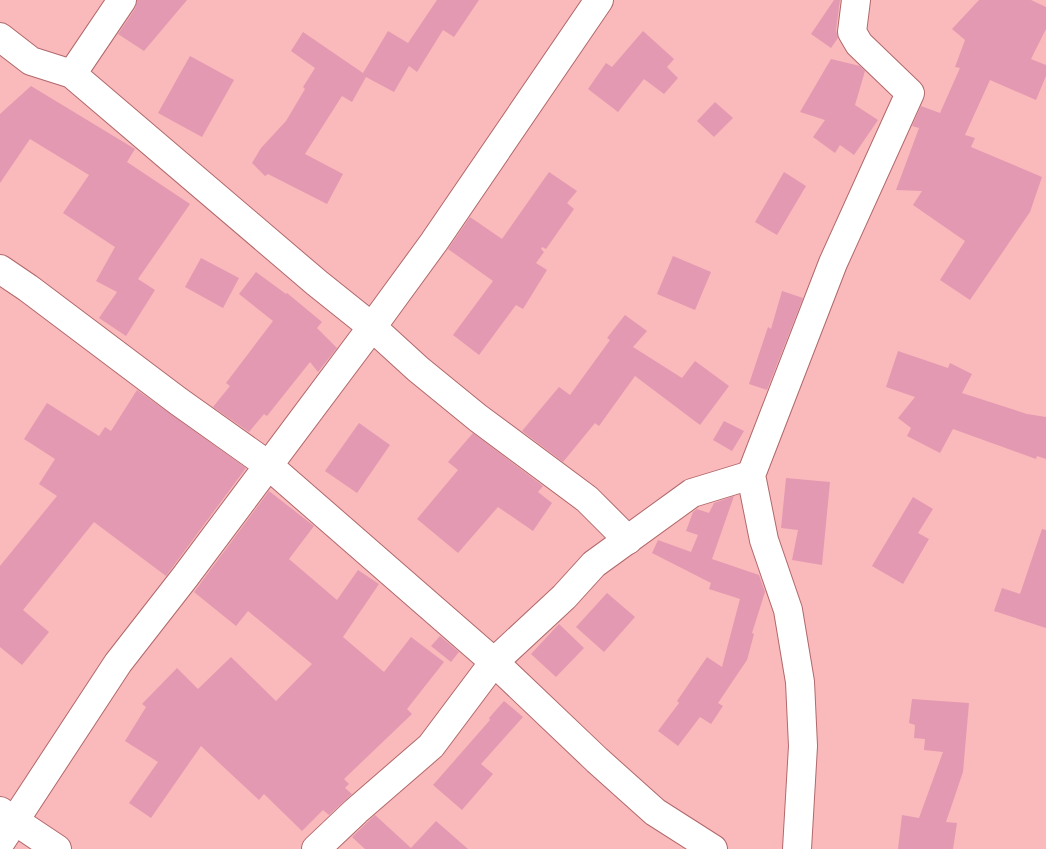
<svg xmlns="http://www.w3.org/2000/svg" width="1046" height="849" font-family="'Noto Sans',sans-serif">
  <rect width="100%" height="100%" fill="#fababb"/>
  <g fill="#e399b1">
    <path d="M137,0H187L144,51L118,34L135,9Z"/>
    <path d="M437,0H479L454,37L443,30L417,72L409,66L394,92L366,77L352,102L342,96L305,154L343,174L327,204L268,174L265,176L252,163L261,148L286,121L305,89L303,87L315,68L291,51L303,32L363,73L388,31L408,43Z"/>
    <path d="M834,0H840L836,30L838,38L831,48L811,34Z"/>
    <path d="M979,0H1031L1046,7V29L1031,59L1046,65V76L1036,100L990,80L965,135L975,138L971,147L1042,177L1030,212L970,300L940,280L965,241L913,205L922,191L896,190L919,128L912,126L921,106L940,113L960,68L955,67L965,40L952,29Z"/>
    <path d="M643,31L674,59L667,67L678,78L664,94L644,79L618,112L588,89L606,63L612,67Z"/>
    <path d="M190,56L234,80L202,137L158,113Z"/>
    <path d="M831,59L860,66L865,71L855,105L878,120L854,155L840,145L835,153L813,137L825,120L800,112Z"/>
    <path d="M31,86L135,149L127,162L190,204L138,279L155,290L126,336L99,318L117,292L96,281L115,247L63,213L89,175L30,139L0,183V114Z"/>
    <path d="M715,102L733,118L714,137L697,121Z"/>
    <path d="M549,172L577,191L567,203L574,209L546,249L542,247L541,249L544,252L536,263L547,270L523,309L516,305L479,355L453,335L493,281L448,249L470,217L502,239Z"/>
    <path d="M784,172L806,186L777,235L755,222Z"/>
    <path d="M673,256L711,272L695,310L657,294Z"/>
    <path d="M201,258L239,278L223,308L185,287Z"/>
    <path d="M256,272L286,294L287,293L322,322L317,328L337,348L318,372L310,362L267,416L264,414L249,432L213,407L230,386L226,383L273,321L239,294Z"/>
    <path d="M782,291L803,298L767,390L749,384L768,327L771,329Z"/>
    <path d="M625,315L647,331L633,347L682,378L695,361L729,386L700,425L635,376L599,426L595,423L563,462L522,431L559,387L570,395L610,340L607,338Z"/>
    <path d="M898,351L948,368L950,363L972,374L962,393L1027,414L1046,417V459L1037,456L1036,459L953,429L940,453L907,436L911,428L898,418L915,397L886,387Z"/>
    <path d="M137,390L246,468L166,576L94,522L23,610L49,632L22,665L0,647V566L57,496L39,484L55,459L24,439L47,403L99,436L105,427L111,431Z"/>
    <path d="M724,421L744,431L732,451L713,440Z"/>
    <path d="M359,423L390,445L357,493L325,471Z"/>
    <path d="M473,433L543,486L538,492L552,503L533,531L498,507L458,553L417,519L458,470L448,462Z"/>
    <path d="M786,478L830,482L822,565L792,560L798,530L781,528Z"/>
    <path d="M269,491L314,526L289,559L337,600L358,570L379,584L343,637L384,672L411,637L444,662L407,709L412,714L344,779L349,784L345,788L352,794L329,815L323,810L302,831L264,794L259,800L201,746L151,818L129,803L158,762L125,741L146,707L142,704L177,668L198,689L231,657L276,701L312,664L248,611L236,626L194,592Z"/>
    <path d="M734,496L712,559L759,575L765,592L752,633L754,634L747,660L718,703L723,706L711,724L700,717L678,746L658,731L679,703L677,701L707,657L722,667L740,599L709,589L711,583L652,553L658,540L691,552L698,535L686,531L693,512L697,509L709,513L714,503Z"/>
    <path d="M913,497L933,509L918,533L929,539L903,584L872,566Z"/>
    <path d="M1042,529L1046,530V628L994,611L1002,588L1020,594Z"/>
    <path d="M607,593L635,617L604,652L576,627Z"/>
    <path d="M559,624L584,648L556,677L531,654Z"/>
    <path d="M440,636L459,652L451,662L431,646Z"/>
    <path d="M912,699L969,703L963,772L946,822L957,823L953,849H898L902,815L919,818L943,752L924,750L925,739L914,738L915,725L909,723Z"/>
    <path d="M504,701L523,717L481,764L493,774L462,810L433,785L490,720L489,718Z"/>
    <path d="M375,815L411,848L436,821L468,849H365L352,837Z"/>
  </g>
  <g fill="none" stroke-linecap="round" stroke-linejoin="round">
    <g stroke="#b1686b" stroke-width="30">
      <g id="minor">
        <path d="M0,37L31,61L72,74L317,283L372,327L418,369L478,418L587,499L628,540"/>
        <path d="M72,74L122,0"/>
        <path d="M0,269L28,288L178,401L268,465L494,662L597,760L655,812L713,849"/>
        <path d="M0,811L57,849"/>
        <path d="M0,843L118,663L185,577L372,327L434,242L599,0"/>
        <path d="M316,849L356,811L431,746L494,662L564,597L594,564L692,493L751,475"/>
        <path d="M797,849L803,746L800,682L788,610L764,540L751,475L833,263L910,93L859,44L852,32L856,0"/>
      </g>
    </g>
    <use href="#minor" stroke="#fff" stroke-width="28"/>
  </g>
</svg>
